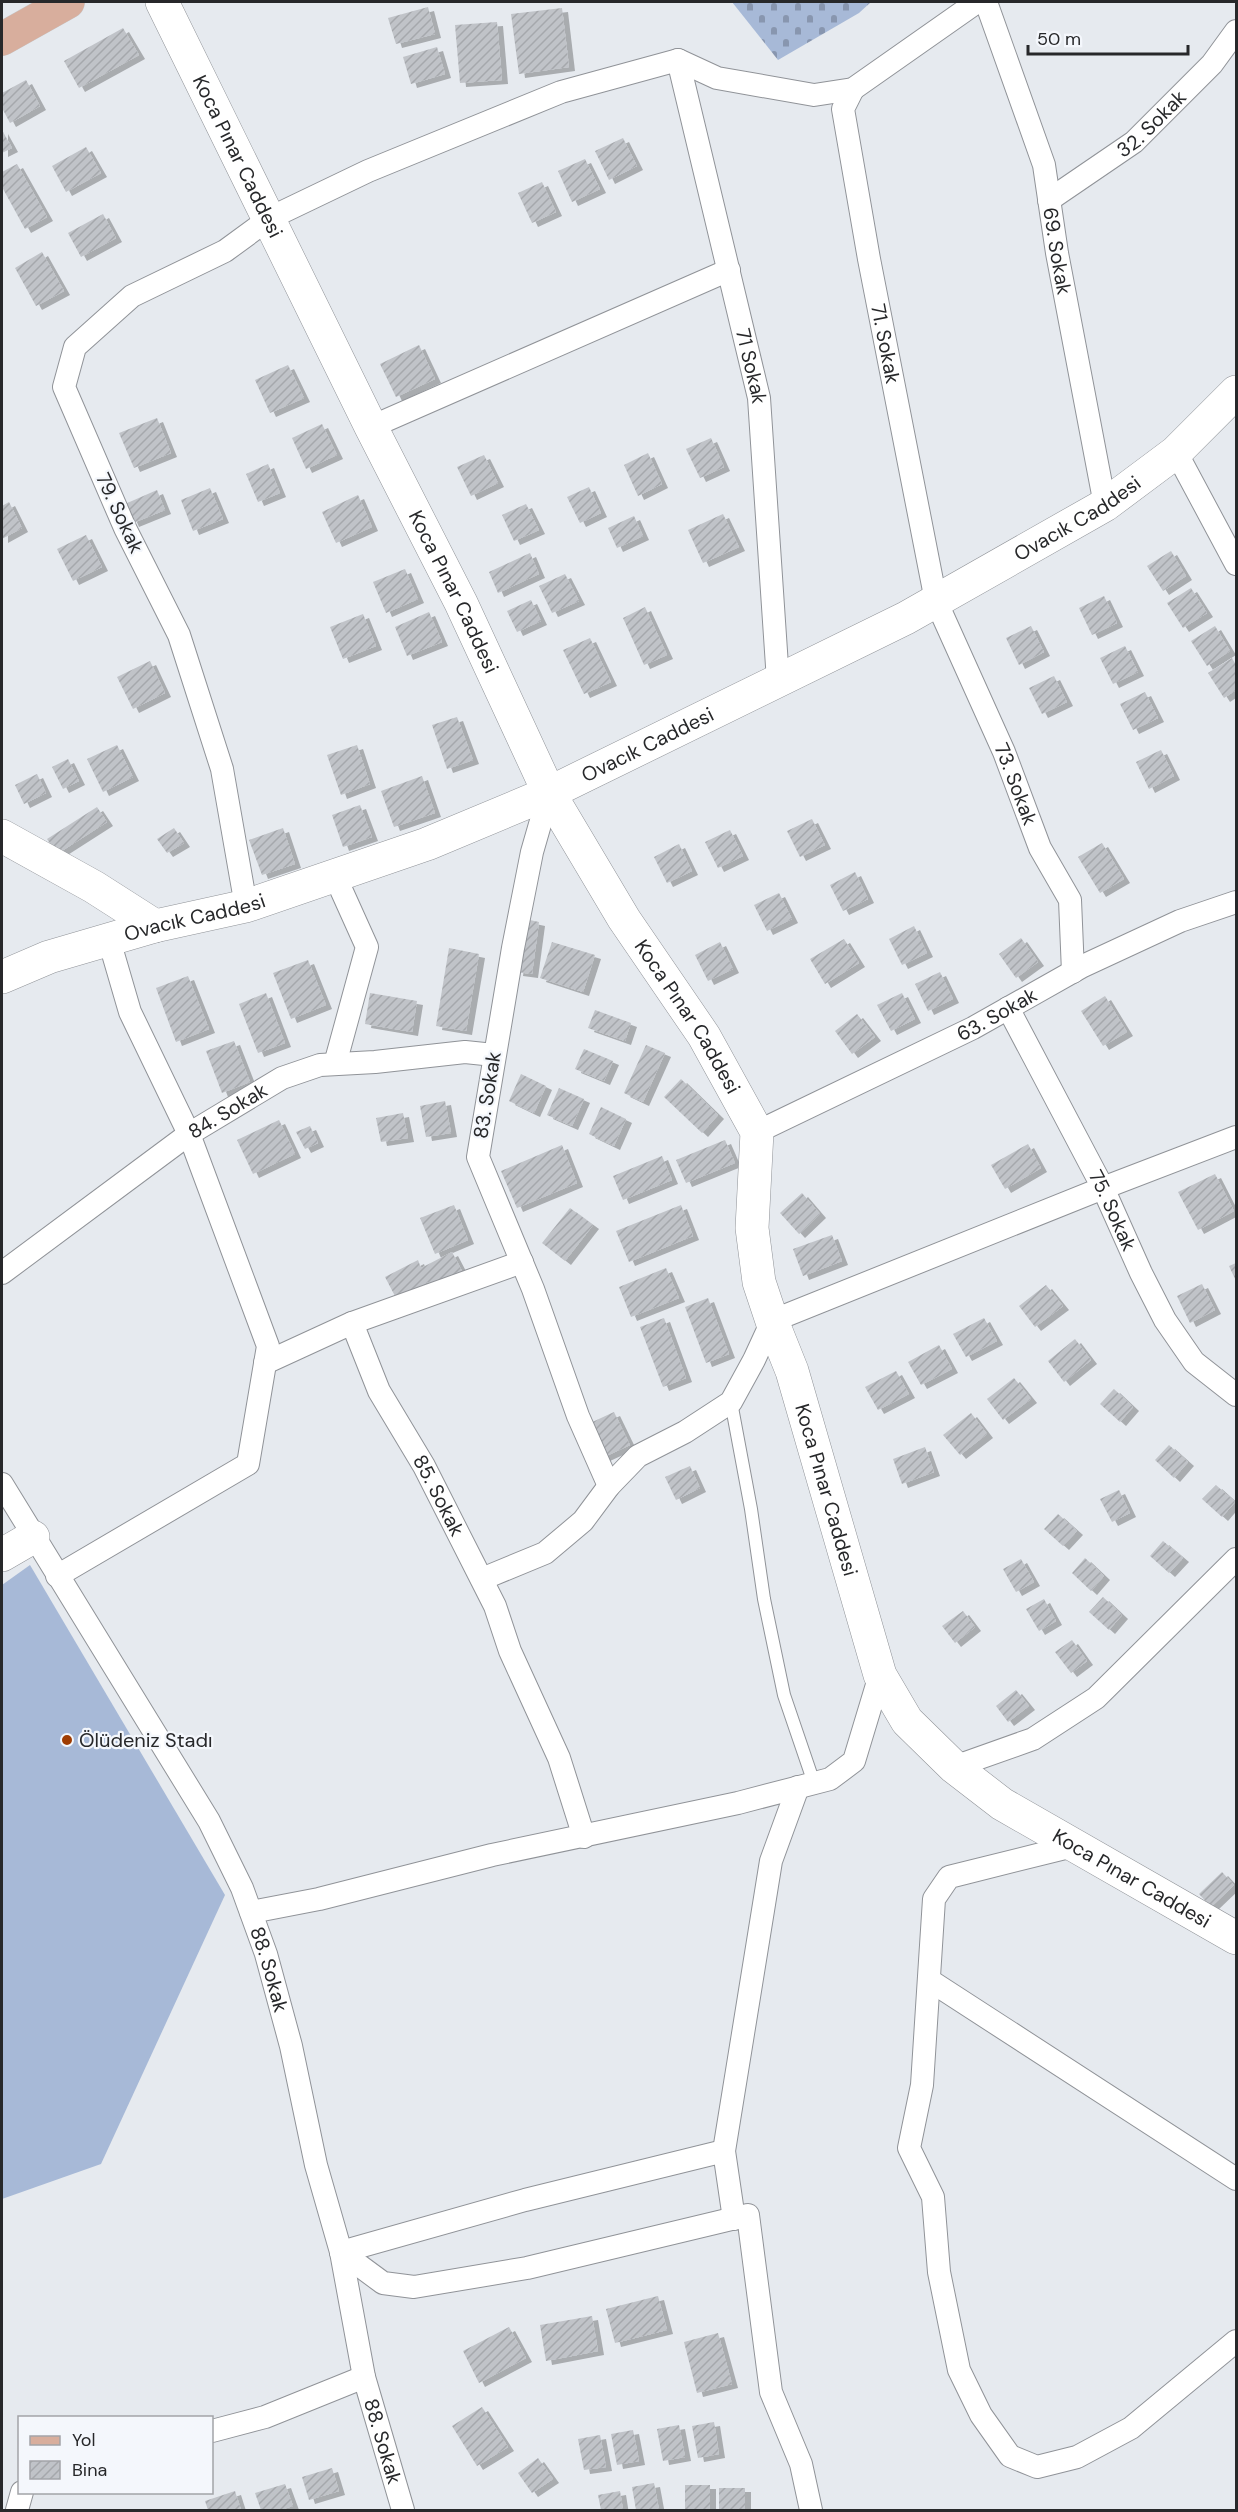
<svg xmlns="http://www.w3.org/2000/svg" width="1238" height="2512" font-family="'DM Sans',sans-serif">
  <defs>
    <pattern id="cemetery-stones" width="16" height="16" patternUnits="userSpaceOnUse" patternTransform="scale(1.5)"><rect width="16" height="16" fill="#a7b9d7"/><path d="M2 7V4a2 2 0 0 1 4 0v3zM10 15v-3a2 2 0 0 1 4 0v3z" fill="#8896af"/></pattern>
    <pattern id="building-hatch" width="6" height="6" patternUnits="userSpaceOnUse" patternTransform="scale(1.5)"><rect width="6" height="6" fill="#c0c3c8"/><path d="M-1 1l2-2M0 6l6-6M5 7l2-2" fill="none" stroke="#a5a8ac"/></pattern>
    <filter id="shadow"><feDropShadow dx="6" dy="4" stdDeviation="0" flood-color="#0004"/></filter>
  </defs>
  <rect width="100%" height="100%" fill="#e6eaef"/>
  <path fill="#a7b9d7" d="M30,1565L225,1895L101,2164L2,2199V1585Z"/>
  <path fill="url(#cemetery-stones)" d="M732,2H871L859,13L778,60Z"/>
  <g fill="url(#building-hatch)" filter="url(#shadow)">
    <path d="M428,7L435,34L396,44L388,18Z"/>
    <path d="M562,8L569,67L519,74L511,14Z"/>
    <path d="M497,22L502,80L460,83L455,25Z"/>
    <path d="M123,28L139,55L79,88L64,61Z"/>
    <path d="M437,47L445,74L411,84L403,57Z"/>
    <path d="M26,80L40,106L10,123L2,108V93Z"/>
    <path d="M2,130L12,148L2,153Z"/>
    <path d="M623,138L637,166L609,180L595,151Z"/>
    <path d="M86,147L101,173L66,192L52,166Z"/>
    <path d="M585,159L600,189L572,202L558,171Z"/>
    <path d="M17,164L47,217L25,229L2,187V172Z"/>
    <path d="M542,182L556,212L532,223L518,193Z"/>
    <path d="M103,214L116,238L81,257L68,233Z"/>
    <path d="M42,252L64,291L36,306L15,268Z"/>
    <path d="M419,345L435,379L396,397L380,364Z"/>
    <path d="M288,365L304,398L270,413L255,380Z"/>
    <path d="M157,418L171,453L134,468L119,433Z"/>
    <path d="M322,424L337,455L306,469L292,438Z"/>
    <path d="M711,438L724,467L700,478L686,449Z"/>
    <path d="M648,453L662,484L638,496L624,465Z"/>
    <path d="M484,455L498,483L471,496L457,467Z"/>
    <path d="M268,464L280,493L258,502L246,474Z"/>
    <path d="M589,487L601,513L580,523L567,497Z"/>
    <path d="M210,488L223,519L193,531L181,500Z"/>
    <path d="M157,490L165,510L133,523L125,504Z"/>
    <path d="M358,495L372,527L336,543L322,512Z"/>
    <path d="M9,502L22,528L2,539V506Z"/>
    <path d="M526,504L539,530L514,541L502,515Z"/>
    <path d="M723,514L739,547L703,563L688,530Z"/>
    <path d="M634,516L643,536L617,548L608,528Z"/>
    <path d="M86,535L102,567L73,581L57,549Z"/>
    <path d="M1171,551L1186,576L1163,591L1147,566Z"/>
    <path d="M530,553L539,574L498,593L489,572Z"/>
    <path d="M405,569L418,599L386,613L373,582Z"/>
    <path d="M565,574L579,601L552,613L539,586Z"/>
    <path d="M1191,588L1207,613L1183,628L1167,603Z"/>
    <path d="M1104,596L1117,623L1092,635L1079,608Z"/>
    <path d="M531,600L541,621L517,632L507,611Z"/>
    <path d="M645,607L667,655L644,665L623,618Z"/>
    <path d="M429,612L442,642L407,656L395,627Z"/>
    <path d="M363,614L376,646L343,659L330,627Z"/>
    <path d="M1031,626L1044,652L1019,665L1006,638Z"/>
    <path d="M1215,626L1230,651L1207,666L1191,641Z"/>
    <path d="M590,638L611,682L584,694L563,650Z"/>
    <path d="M1125,646L1138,672L1113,684L1100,658Z"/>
    <path d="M1232,658L1236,665V690L1224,698L1208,673Z"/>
    <path d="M150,661L165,693L133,709L117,677Z"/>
    <path d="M1054,676L1067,702L1042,714L1029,688Z"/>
    <path d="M1145,692L1158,718L1133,730L1120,704Z"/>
    <path d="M457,717L473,760L447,769L432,725Z"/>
    <path d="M117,745L133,777L103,792L87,759Z"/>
    <path d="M357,745L370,784L341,795L327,755Z"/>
    <path d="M1161,750L1174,776L1149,789L1136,762Z"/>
    <path d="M68,759L79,781L63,789L52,767Z"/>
    <path d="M37,774L46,793L24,804L15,785Z"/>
    <path d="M422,776L435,813L394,827L381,791Z"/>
    <path d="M360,805L372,837L343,847L332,815Z"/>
    <path d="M97,807L107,822L57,854L47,839Z"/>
    <path d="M812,819L825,845L800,857L787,831Z"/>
    <path d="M174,828L184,843L167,853L157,839Z"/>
    <path d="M283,828L295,864L262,875L249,840Z"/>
    <path d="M730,830L743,856L718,868L705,842Z"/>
    <path d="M1102,843L1124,879L1100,893L1078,857Z"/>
    <path d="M679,844L692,871L667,883L654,857Z"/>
    <path d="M855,872L868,899L843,911L830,885Z"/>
    <path d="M779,893L792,919L767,931L754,905Z"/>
    <path d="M525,919L539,922L532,974L517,972Z"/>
    <path d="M914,926L927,953L902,965L889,939Z"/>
    <path d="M1021,938L1038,962L1016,978L999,954Z"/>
    <path d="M844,939L859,963L825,984L810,959Z"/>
    <path d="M552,942L595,955L583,992L540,978Z"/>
    <path d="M720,942L733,969L708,981L695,955Z"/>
    <path d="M449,948L479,954L466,1031L436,1026Z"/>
    <path d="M308,960L326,1005L291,1019L273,973Z"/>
    <path d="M940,972L953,999L928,1011L915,984Z"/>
    <path d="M188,976L209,1029L176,1042L156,988Z"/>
    <path d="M266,993L285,1043L258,1053L239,1004Z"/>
    <path d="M370,993L417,1001L412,1032L365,1024Z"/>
    <path d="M902,993L915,1019L891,1031L877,1005Z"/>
    <path d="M1105,996L1127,1032L1103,1046L1081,1011Z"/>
    <path d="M595,1010L631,1023L625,1041L588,1028Z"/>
    <path d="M857,1014L875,1037L852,1054L835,1031Z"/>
    <path d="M234,1041L250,1082L222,1093L206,1051Z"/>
    <path d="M646,1045L665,1053L643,1102L624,1093Z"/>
    <path d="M584,1049L613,1061L604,1081L575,1069Z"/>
    <path d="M521,1074L546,1086L534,1113L509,1101Z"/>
    <path d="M681,1079L718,1115L702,1133L664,1097Z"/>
    <path d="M559,1088L584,1099L572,1126L547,1115Z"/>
    <path d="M445,1101L451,1133L426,1137L420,1106Z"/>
    <path d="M601,1107L626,1119L614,1146L589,1134Z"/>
    <path d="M403,1113L408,1138L381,1142L376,1118Z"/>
    <path d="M279,1120L295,1154L253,1174L237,1140Z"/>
    <path d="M310,1126L318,1143L305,1149L296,1132Z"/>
    <path d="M725,1140L735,1163L686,1183L676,1160Z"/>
    <path d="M1028,1144L1041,1168L1005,1189L991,1165Z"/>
    <path d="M562,1145L577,1183L517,1208L501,1171Z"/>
    <path d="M662,1156L672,1180L623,1200L613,1176Z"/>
    <path d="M1215,1174L1234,1211L1198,1230L1178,1192Z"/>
    <path d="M802,1193L820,1214L799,1234L780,1213Z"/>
    <path d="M454,1205L468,1240L435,1254L420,1218Z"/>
    <path d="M681,1205L693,1236L629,1262L616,1231Z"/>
    <path d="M570,1208L593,1225L565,1261L542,1243Z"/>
    <path d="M832,1235L842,1261L803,1276L793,1249Z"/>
    <path d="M452,1252L462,1271L431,1287L428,1282L396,1298L385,1277L418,1260L421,1268Z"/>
    <path d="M1236,1263V1281L1229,1266Z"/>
    <path d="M666,1268L679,1298L631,1317L619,1287Z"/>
    <path d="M1202,1284L1215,1310L1190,1323L1177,1296Z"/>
    <path d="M1046,1285L1063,1306L1035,1327L1019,1306Z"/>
    <path d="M708,1298L729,1354L706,1363L685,1307Z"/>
    <path d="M664,1318L686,1378L663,1387L640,1327Z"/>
    <path d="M984,1318L997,1341L966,1357L953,1334Z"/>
    <path d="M1075,1339L1091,1360L1064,1382L1048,1361Z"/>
    <path d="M939,1345L952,1369L921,1385L908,1362Z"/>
    <path d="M896,1371L909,1394L878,1410L865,1387Z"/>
    <path d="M1014,1378L1031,1399L1003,1420L987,1399Z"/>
    <path d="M1114,1389L1133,1407L1120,1422L1100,1404Z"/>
    <path d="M614,1412L630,1445L604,1457L588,1424Z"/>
    <path d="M971,1413L987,1434L960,1455L943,1435Z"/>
    <path d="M1169,1445L1188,1462L1174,1478L1155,1460Z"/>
    <path d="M925,1447L934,1472L902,1484L893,1459Z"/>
    <path d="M690,1466L700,1488L676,1500L665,1477Z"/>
    <path d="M1216,1485L1235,1502L1222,1517L1202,1499Z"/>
    <path d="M1119,1490L1130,1513L1112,1522L1100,1499Z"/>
    <path d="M1058,1514L1077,1531L1063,1546L1044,1529Z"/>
    <path d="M1163,1541L1183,1558L1169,1573L1150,1556Z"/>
    <path d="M1085,1558L1104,1576L1091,1591L1072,1573Z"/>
    <path d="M1021,1559L1034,1582L1016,1592L1003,1569Z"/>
    <path d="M1103,1597L1122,1615L1109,1630L1089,1612Z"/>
    <path d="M1044,1599L1056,1621L1039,1631L1026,1609Z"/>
    <path d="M963,1611L975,1627L955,1643L942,1626Z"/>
    <path d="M1072,1640L1087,1661L1071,1673L1055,1652Z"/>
    <path d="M1016,1690L1029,1706L1008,1722L996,1706Z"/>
    <path d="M1222,1872L1234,1885L1211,1907L1199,1894Z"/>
    <path d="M658,2296L667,2330L615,2343L606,2309Z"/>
    <path d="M592,2316L598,2351L546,2361L540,2325Z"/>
    <path d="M509,2327L526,2358L479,2383L463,2351Z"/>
    <path d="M718,2333L732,2384L697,2393L684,2342Z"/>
    <path d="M482,2407L508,2447L477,2466L452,2426Z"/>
    <path d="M714,2422L719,2454L698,2458L692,2426Z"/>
    <path d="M679,2425L685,2457L663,2461L657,2429Z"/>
    <path d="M633,2430L639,2461L617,2465L611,2434Z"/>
    <path d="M600,2435L606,2467L584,2470L578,2439Z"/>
    <path d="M538,2458L553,2479L532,2493L518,2473Z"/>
    <path d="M332,2468L339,2491L309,2500L302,2477Z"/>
    <path d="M654,2483L659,2510H636L632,2487Z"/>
    <path d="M285,2484L293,2506L280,2510H261L255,2493Z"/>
    <rect x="685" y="2485" width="25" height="25"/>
    <rect x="719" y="2488" width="26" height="22"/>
    <path d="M235,2491L241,2510H208L205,2501Z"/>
    <path d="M620,2491L623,2510H601L598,2495Z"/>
  </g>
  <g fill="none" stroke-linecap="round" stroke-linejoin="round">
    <g stroke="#909398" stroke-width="14">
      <path id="lane" d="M731,1402L751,1509L764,1599L784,1695L814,1783"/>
    </g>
    <g stroke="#909398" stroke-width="24">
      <g id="street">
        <path id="s1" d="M986,2L1044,165L1057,253L1105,505"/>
        <path id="s2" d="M678,60L759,398L778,681"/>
        <path id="s3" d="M853,89L843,109L869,259L936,601L1004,752L1040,848L1070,900L1073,972"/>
        <path id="s4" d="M1049,200L1134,142L1212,64L1236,31"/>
        <path d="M371,427L729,270"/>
        <path d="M1176,452L1236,564"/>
        <path d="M549,793L532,852L513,948L478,1157L533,1289L578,1416L609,1486"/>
        <path d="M246,906L222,769L179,635L125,528L64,387L75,347L132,296L225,251L270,218L368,171L561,92L678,60L717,78L814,95L853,89L977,2"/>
        <path id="s5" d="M1008,1008L1103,1188L1141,1273L1165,1320L1194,1362L1236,1395"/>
        <path d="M335,1064L367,947L335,876"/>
        <path id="s6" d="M757,1132L973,1028L1083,966L1180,921L1236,902"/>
        <path id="s7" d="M522,1262L352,1323L379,1391L424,1466L495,1606L510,1651L559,1758L584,1837"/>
        <path id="s8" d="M2,1273L189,1134L282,1078L320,1065L375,1062L465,1052L494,1055"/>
        <path d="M265,1363L352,1323"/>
        <path id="s9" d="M2,1484L209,1821L242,1888L266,1954L291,2046L316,2165L341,2252L364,2377L403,2510"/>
        <path d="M57,1576L248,1464L268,1346L189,1134L130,1012L109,940"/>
        <path d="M482,1579L545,1553L583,1521L609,1486L638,1456L685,1432L731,1402L754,1360L772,1321L1103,1188L1236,1137"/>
        <path d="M954,1767L1033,1739L1096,1698L1236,1559"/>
        <path d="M1073,1846L949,1877L934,1899L922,2085L909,2148L933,2197L939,2272L959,2370L981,2415L1010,2456L1037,2467L1077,2457L1131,2428L1236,2341"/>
        <path d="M251,1912L319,1899L492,1855L738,1803L830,1779L854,1761L880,1675"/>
        <path d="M929,1980L1236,2179"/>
        <path d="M734,2219L724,2151L771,1861L798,1787"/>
        <path d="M341,2252L383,2283L414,2287L527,2268L748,2215L771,2392L801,2464L811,2510"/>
        <path d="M341,2252L525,2200L724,2151"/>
        <path d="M212,2431L265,2417L364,2377"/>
        <path d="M17,2510L22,2492"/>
      </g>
    </g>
    <g stroke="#909398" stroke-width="34">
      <g id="secondary">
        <path id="s10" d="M162,2L371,427L461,603L549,793L624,919L704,1036L757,1132L752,1228L759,1282L772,1321L792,1371L880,1675L907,1721L954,1767L1002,1804L1236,1938"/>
        <path d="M2,836L94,887L155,926"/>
        <path id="s11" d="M2,977L49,957L155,926L246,906L427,844L549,793L906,618L1105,505L1176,452L1236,392"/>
        <path d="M2,1555L33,1537"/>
      </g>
    </g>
    <g stroke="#c7c7c8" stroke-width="34">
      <path id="primary" d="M2,39L68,2"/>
    </g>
    <use href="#lane" stroke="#fff" stroke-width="12"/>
    <use href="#street" stroke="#fff" stroke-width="22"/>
    <use href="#secondary" stroke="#fff" stroke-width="33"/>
    <use href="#primary" stroke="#d8ae9d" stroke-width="33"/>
  </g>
  <circle fill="#9f3c02" stroke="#f4f7fc" stroke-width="2" cx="67" cy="1740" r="6"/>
  <g text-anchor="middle" stroke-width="4.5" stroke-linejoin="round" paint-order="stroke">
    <g font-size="20" fill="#27282a" stroke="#f4f7fc">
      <text dy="7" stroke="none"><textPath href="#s4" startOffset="128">32. Sokak</textPath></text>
      <text dy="7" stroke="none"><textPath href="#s10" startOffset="172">Koca Pınar Caddesi</textPath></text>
      <text dy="7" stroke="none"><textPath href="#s1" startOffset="260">69. Sokak</textPath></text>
      <text dy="7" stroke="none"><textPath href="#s3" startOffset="261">71. Sokak</textPath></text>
      <text dy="7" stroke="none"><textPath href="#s2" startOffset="315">71 Sokak</textPath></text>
      <text transform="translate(120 513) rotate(65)" y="7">79. Sokak</text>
      <text dy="7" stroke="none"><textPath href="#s11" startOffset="1174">Ovacık Caddesi</textPath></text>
      <text dy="7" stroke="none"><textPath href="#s10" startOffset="658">Koca Pınar Caddesi</textPath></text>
      <text dy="7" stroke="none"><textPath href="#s11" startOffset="688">Ovacık Caddesi</textPath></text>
      <text dy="7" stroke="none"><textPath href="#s3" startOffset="723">73. Sokak</textPath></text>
      <text dy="7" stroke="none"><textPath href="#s11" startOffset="202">Ovacık Caddesi</textPath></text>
      <text dy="7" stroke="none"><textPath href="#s6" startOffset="267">63. Sokak</textPath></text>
      <text dy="7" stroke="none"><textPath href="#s10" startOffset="1144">Koca Pınar Caddesi</textPath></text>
      <text transform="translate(487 1095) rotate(-81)" y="7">83. Sokak</text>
      <text dy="7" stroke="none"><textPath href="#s8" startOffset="278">84. Sokak</textPath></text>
      <text dy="7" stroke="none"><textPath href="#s5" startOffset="228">75. Sokak</textPath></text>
      <text dy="7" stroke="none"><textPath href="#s10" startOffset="1648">Koca Pınar Caddesi</textPath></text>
      <text dy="7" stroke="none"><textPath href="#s7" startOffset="374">85. Sokak</textPath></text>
      <text dy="7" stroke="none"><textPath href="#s10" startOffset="2170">Koca Pınar Caddesi</textPath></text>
      <text dy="7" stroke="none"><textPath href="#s9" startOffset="556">88. Sokak</textPath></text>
      <text dy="7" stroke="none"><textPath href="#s9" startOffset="1042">88. Sokak</textPath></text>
    </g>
    <g font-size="20" fill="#27282a" stroke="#f4f7fc" text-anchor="start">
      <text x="79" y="1747">Ölüdeniz Stadı</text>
    </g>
  </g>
  <rect width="1238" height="2512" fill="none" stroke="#27282a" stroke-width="6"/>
  <rect x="18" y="2416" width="195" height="78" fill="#f4f7fc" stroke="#a2a4a8" stroke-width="1.5"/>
  <rect x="30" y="2436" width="30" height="9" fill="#d8ae9d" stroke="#a2a4a8" stroke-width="1.5"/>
  <text x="72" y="2446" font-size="18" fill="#27282a">Yol</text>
  <rect x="30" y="2461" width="30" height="18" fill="url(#building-hatch)" stroke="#a2a4a8" stroke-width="1.5"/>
  <text x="72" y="2476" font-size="18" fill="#27282a">Bina</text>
  <path d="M1028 45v9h160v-9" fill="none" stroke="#27282a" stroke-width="3"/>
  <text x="1037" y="45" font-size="18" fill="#27282a" stroke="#f4f7fc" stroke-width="4.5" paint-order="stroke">50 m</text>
</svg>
